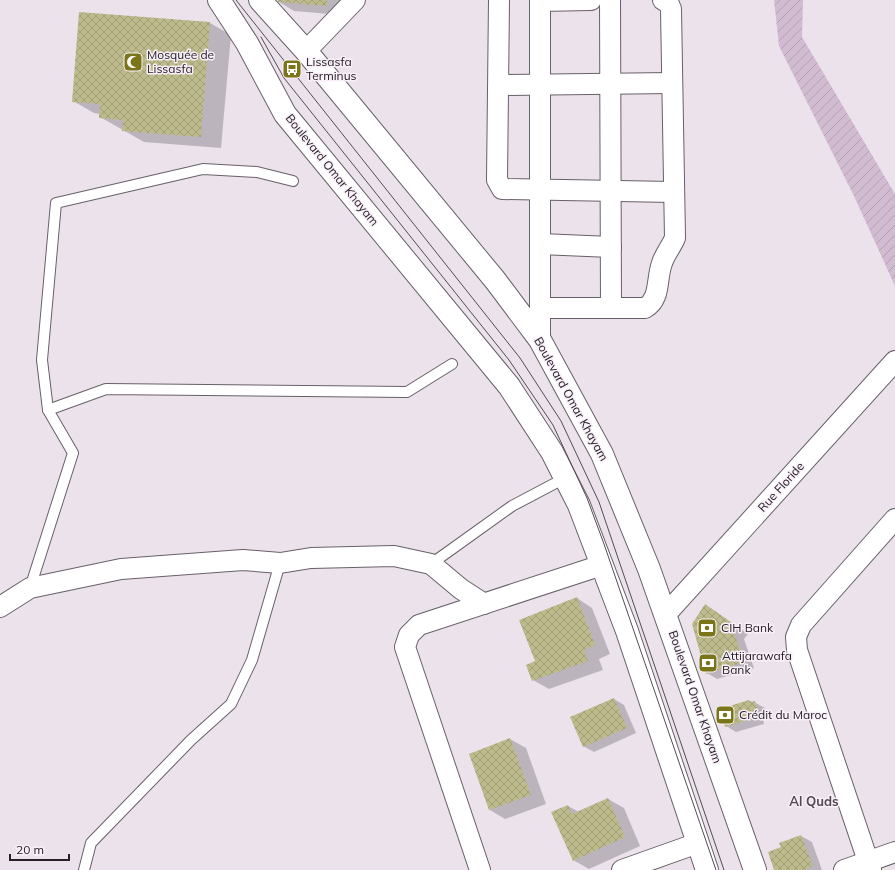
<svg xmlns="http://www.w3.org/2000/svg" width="895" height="870" font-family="Mulish,sans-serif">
  <defs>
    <pattern id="garden-furrows" width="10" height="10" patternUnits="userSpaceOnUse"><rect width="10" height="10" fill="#d1bbd1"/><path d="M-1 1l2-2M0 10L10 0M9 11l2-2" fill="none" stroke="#b3a0b3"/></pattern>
    <pattern id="building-cross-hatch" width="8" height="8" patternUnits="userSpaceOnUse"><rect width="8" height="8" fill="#bdbb8c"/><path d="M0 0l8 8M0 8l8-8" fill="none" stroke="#a2a079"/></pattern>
  </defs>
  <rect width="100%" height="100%" fill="#ece2ec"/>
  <path fill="url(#garden-furrows)" d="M774,0H803L802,37L895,194V286L854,196L779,46Z"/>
  <g fill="#0003">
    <path d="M279,0H344L342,15L294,11L279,2Z"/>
    <path d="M80,13L210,23L231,35L221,148L144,142L100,117V114L94,113L73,101Z"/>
    <path d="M577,598L592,608L610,654L599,659L603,670L549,689L533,680L536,661Z"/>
    <path d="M705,605L748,634L744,639L754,668L717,679L707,673Z"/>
    <path d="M614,699L624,705L636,733L594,752L583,746Z"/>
    <path d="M749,701L754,702L765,708L767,717L763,718L764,724L736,732L726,726Z"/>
    <path d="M510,739L526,748L546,804L505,819L490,810Z"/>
    <path d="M608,799L624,808L640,846L589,869L573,860L568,806L579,812Z"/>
    <path d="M801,836L812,842L822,870H776L782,848Z"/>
  </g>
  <g fill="url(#building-cross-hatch)">
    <path d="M278,0H327V6L278,2Z"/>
    <path d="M79,12L210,22L201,137L122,131L123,120L99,118L100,104L72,102Z"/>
    <path d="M577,597L595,645L584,650L588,661L532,681L526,665L535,661L519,620Z"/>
    <path d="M705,604L738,627L734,633L744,662L706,674L692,624Z"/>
    <path d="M614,698L627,728L583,747L570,717Z"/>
    <path d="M749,700L750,702L755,701L758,711L753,712L754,718L725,727L720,709Z"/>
    <path d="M510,738L531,795L489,810L469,754Z"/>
    <path d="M608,798L625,837L573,861L551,812L568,805L572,814Z"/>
    <path d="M801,835L813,866L804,870H774L768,852L781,847L779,843Z"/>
  </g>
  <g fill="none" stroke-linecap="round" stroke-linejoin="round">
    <g stroke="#686068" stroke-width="12">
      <g id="service">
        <path d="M48,410L106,389L407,392L452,364"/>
        <path d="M431,564L512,506L565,478"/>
        <path d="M30,588L73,453L48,410L42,360L56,203L203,169L257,172L293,181"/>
        <path d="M84,870L91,843L191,740L231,704L252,660L280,563"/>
      </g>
    </g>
    <g stroke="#686068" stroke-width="22">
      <g id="minor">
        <path d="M499,0L497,180L502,189L673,192"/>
        <path d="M540,0V340"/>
        <path d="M610,0L611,308"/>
        <path d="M540,1L591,0"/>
        <path d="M306,51L355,0"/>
        <path d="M499,85L672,83"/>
        <path d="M540,244L611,247"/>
        <path d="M540,308H645C661,299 656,279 662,263C665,254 671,247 675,238L671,9L668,2L663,0"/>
        <path d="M0,607L30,588L121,569L243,560L280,563L311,558L394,556L431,564L461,589L484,604"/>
        <path d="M666,614L895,361"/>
        <path d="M480,870L405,647L409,635L419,625L602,565"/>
        <path d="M622,870L698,843"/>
        <path d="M844,870L895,852"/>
        <path d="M871,870L797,650L796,637L801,625L895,519"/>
      </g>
    </g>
    <g stroke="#686068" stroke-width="24">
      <g id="tertiary">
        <path d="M219,0L247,43L285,114L509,386L552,452L579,505L627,631L707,870"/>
        <path d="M260,0L306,51L495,280L540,340L602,454L649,569L755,870"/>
      </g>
    </g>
    <use href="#service" stroke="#fff" stroke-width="10"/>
    <use href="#minor" stroke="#fff" stroke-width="20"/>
    <use href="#tertiary" stroke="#fff" stroke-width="22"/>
    <g stroke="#534d53" stroke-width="1">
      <path d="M236,0L520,358L561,421L599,502L724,870"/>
      <path d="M261,37L284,78L509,360L553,425L587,498L604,544L716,870"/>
    </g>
  </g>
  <defs>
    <g id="mosque-square" transform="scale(1)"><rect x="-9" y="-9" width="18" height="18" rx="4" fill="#7b7519" stroke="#f9eff9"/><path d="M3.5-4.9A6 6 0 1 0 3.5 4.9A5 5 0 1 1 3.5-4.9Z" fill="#fff"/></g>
    <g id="bus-square" transform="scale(1)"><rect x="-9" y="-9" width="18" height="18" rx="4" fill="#7b7519" stroke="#f9eff9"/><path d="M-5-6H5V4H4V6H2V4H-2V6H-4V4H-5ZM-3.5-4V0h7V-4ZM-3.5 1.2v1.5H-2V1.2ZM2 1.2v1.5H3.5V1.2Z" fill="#fff"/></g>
    <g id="bank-square" transform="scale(1)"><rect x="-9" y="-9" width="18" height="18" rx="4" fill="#7b7519" stroke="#f9eff9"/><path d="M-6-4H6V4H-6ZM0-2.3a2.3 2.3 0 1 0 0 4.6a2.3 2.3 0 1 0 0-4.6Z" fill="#fff"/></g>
  </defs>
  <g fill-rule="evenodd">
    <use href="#mosque-square" x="133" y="62"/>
    <use href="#bus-square" x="292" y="69"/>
    <use href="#bank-square" x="707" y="628"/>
    <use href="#bank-square" x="708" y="663"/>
    <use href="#bank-square" x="725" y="715"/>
  </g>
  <g text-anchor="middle" stroke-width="3" stroke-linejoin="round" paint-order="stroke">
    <g font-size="12" fill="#252125" stroke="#f9eff9" text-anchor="start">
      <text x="147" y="59">Mosquée de<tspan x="147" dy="14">Lissasfa</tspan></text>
      <text x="306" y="66">Lissasfa<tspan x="306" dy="14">Terminus</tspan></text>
      <text x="721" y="632">CIH Bank</text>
      <text x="722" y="660">Attijarawafa<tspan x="722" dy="14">Bank</tspan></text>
      <text x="739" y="719">Crédit du Maroc</text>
    </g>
    <g font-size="12" fill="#252125" stroke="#f9eff9">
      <text transform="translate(332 170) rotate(51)" y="4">Boulevard Omar Khayam</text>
      <text transform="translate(571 399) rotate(61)" y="4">Boulevard Omar Khayam</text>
      <text transform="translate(781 487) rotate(-48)" y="4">Rue Floride</text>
      <text transform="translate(695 697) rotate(71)" y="4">Boulevard Omar Khayam</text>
    </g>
    <g font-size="13" font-weight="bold" fill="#524a52" stroke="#f9eff9">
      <text x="814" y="806">Al Quds</text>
    </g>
  </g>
  <path d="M10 854v6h59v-6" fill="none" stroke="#252125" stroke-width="2"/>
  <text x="16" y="854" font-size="12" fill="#252125" stroke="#f9eff9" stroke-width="3" paint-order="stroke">20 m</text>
</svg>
